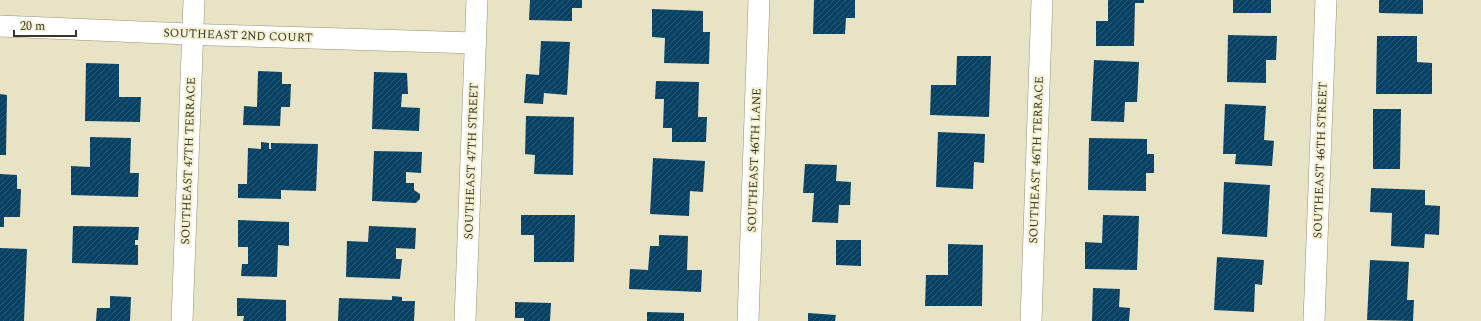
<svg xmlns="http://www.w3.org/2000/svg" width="1481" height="321" font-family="Spectral,serif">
  <defs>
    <pattern id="building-hatch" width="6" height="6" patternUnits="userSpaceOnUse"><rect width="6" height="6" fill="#074163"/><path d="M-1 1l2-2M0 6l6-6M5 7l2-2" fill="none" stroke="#2d5b75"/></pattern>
  </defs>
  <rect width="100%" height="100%" fill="#e8e3c4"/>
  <g fill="url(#building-hatch)">
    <path d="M530,0H582V8H572V21L529,20Z"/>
    <path d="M814,0H855V18H846L845,34H813Z"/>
    <path d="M1108,0H1144V3H1135L1134,46H1096V21H1108Z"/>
    <rect x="1233" y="0" width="38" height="13"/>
    <path d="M1379,0H1423V14L1379,13Z"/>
    <path d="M652,9L703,11V32H710L709,64L664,63L665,38L652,37Z"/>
    <path d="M1228,35L1277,36L1276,60H1266V83L1227,82Z"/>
    <path d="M1377,36H1417V62L1432,63V94H1376Z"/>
    <path d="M541,41L570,42L567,95L544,93L543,104L524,103L526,74L539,75Z"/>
    <path d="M957,56H991L989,117L930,115L931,85H956Z"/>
    <path d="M1094,60L1139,62L1137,102H1125L1124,122L1091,121Z"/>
    <path d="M86,63L119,64V97H141L140,122L85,121Z"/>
    <path d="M258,71L282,72V84H291L290,107H281L280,126L243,125L244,106L257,107Z"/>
    <path d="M374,72L407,73L408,94H402L401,107L420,108L419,131L372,129Z"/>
    <path d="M656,81L699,82L698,117H707L706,142H672V128H663L664,99H655Z"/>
    <path d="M0,94L7,95L6,155H0Z"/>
    <path d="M1225,104L1266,106L1264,140L1274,141L1272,166L1235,164L1236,154H1223Z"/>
    <path d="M1373,109H1401L1400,169H1373Z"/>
    <path d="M526,116L574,117L573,175L534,174L535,155L525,154Z"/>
    <path d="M938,132L985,134L984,163L974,162L973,189L936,187Z"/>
    <path d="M90,137L131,138L130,173H139L138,197L71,195V166L90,167Z"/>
    <path d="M1089,138L1147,139V154H1154V173H1146V191L1088,190Z"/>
    <path d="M261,142L269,143V149H271V143L318,144L316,191L281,190V199L238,198V184H247L248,148L261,149Z"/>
    <path d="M374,151L422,152L421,173L406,172V183H414V190L420,194V199L416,203L372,201Z"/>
    <path d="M653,158L705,161L703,192L690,191L689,216L650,214Z"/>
    <path d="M805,164L837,165L836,181L851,182L850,205H839L838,223L812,222L814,193H803Z"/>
    <path d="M0,174L17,175V189H21L20,217H4V227H0Z"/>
    <path d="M1224,182L1270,185L1267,237L1222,234Z"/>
    <path d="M1371,188L1425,190V205L1440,206L1439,235L1425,234L1424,248L1391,246L1392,213L1370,212Z"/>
    <path d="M521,215H575L574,262H534V235H521Z"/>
    <path d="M1103,215L1139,216L1137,270L1085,269V242L1102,243Z"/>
    <path d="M238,220L289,222V246L278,245L277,277L241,276L242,264H248V247H238Z"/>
    <path d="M73,226L139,227L138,240H135V245H138V265L72,263Z"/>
    <path d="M369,226L416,228L415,249L396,248V259H402L400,279L346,277L347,241L368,242Z"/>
    <path d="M659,235L688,236L687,270H702L701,292L629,289L630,269L648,270L650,246H659Z"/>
    <path d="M836,240H861V266L836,265Z"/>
    <path d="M948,244L983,245L982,306H925L926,275H948Z"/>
    <path d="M0,248L27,249L24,321H0Z"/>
    <path d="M1217,257L1264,260L1262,285L1255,284L1254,312L1214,310Z"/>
    <path d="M1370,260L1409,262L1407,300H1414L1413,321L1367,320Z"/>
    <path d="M1093,288L1120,289L1119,307L1130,308L1129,321H1092Z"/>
    <path d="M110,296L131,297L130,321H96L97,308H110Z"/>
    <path d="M392,296L402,297V301H415L414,321H338L339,298L392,300Z"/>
    <path d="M237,298L286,300V321H243L244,316H237Z"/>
    <path d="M515,302L551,303L550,321H524V318H515Z"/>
    <path d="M647,312L684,313V321H647Z"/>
    <path d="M808,313L836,315L835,321H808Z"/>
  </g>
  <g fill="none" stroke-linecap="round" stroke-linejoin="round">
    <g stroke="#979376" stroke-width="22">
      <g id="minor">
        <path d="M0,26L212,35L475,43"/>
        <path d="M182,321L194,0"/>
        <path d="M465,321L477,0"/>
        <path d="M748,321L759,0"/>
        <path d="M1031,321L1042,0"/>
        <path d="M1314,321L1326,0"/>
      </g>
    </g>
    <use href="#minor" stroke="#fff" stroke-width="21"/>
  </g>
  <g text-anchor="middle" stroke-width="4" stroke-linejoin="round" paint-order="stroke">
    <g font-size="12" fill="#39372b" stroke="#f5f0d1">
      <text transform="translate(238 35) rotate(2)" y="4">SOUTHEAST 2ND COURT</text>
      <text transform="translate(754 160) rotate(-88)" y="4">SOUTHEAST 46TH LANE</text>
      <text transform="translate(1036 160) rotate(-88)" y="4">SOUTHEAST 46TH TERRACE</text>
      <text transform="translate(1320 160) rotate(-88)" y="4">SOUTHEAST 46TH STREET</text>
      <text transform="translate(188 161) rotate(-88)" y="4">SOUTHEAST 47TH TERRACE</text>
      <text transform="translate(471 161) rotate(-88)" y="4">SOUTHEAST 47TH STREET</text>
    </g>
  </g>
  <path d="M14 30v6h62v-6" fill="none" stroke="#39372b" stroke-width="2"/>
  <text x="20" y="30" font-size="12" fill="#39372b" stroke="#f5f0d1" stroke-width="3" paint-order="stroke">20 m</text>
</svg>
